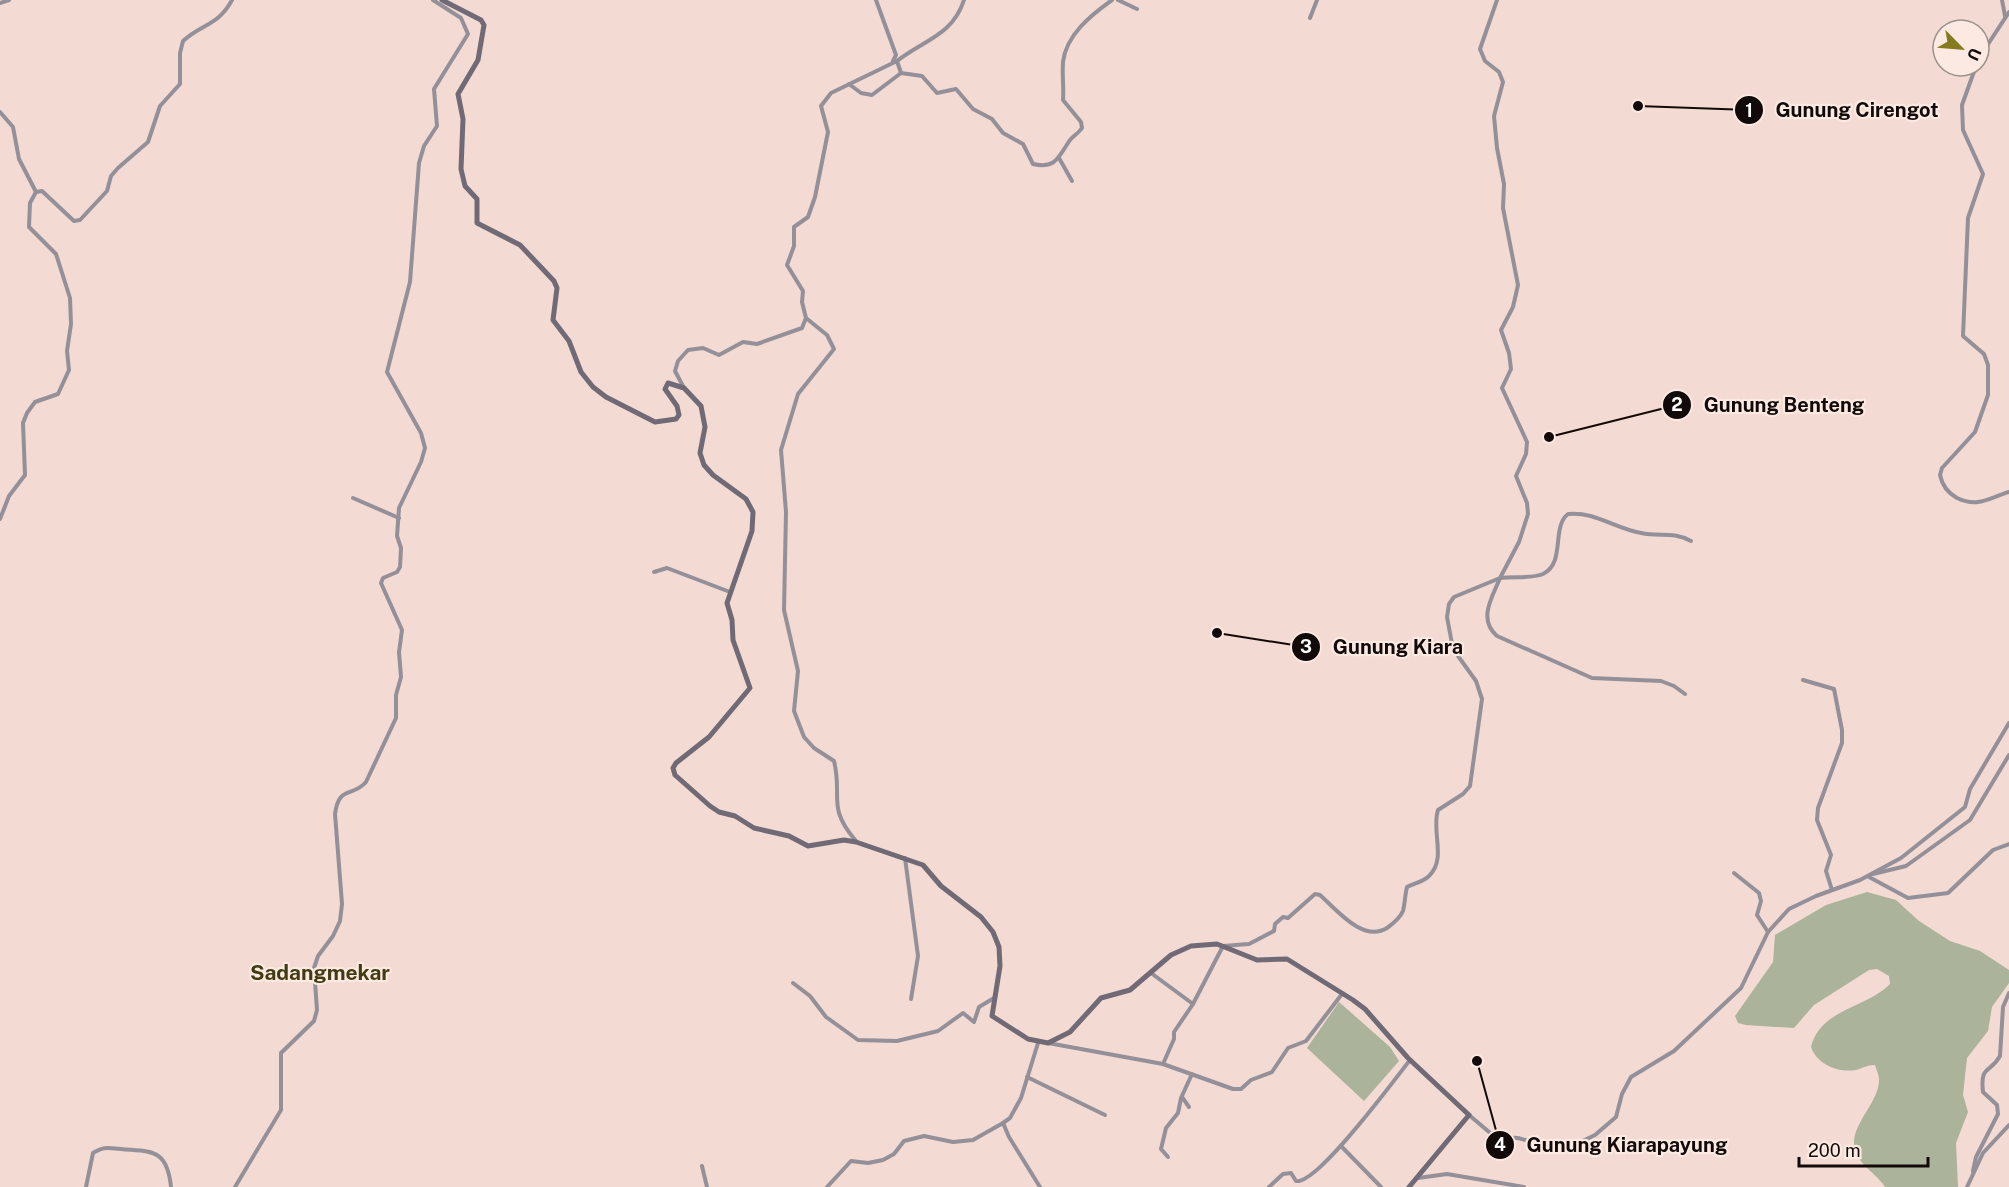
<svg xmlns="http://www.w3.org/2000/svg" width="2009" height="1187" font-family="'Public Sans',sans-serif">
  <rect width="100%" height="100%" fill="#f3dad2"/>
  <g fill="#abb39a">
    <path d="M1867,892L1896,900L1919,921L1950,941L1980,951L2009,970V983L1992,1007L1988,1031L1967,1058L1963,1095L1968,1112L1956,1143L1958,1187H1885C1877,1174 1859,1165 1855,1150C1848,1126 1880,1103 1879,1079C1879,1075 1876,1069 1875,1065C1867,1065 1863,1068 1856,1070C1837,1073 1817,1064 1811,1047C1820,1009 1867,1008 1890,984L1889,976L1877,969L1869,970L1814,1005L1794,1028L1746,1025L1738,1023L1735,1016L1773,962L1775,935L1826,905Z"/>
    <path d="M1339,1002L1390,1047L1399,1061L1364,1101L1307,1048Z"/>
  </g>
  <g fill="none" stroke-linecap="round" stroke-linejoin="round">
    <g stroke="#949099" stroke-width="4">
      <path d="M876,0L896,55L893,61"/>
      <path d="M1118,0L1137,9"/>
      <path d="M2002,0L2005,16"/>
      <path d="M0,3L9,0"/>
      <path d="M1310,18L1317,0"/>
      <path d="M1979,58L2009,12"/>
      <path d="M897,61C924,40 953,35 964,0"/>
      <path d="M1976,66L1962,105L1963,130L1983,174L1968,218L1963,336L1984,354L1988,365V395L1975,432L1942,468L1940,475C1942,485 1948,493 1957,498C1978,508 1989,498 2009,492"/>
      <path d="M849,84L861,93L872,95L901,73"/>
      <path d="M0,112L13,127L19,159L36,192"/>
      <path d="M1059,158L1072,181"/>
      <path d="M684,388L675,371L678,361L688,350L703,348L719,355L743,342L757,344L802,328L806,318"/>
      <path d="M353,498L399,518"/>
      <path d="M0,519L9,496L25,475L23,423L27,413L35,402L58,394L69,370L67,351L71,324L70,298L56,254L29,227L30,203L36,192L42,191L74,221L80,220L107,191L111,176L118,168L148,142L160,106L180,84V53L183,41C201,24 218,26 232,0"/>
      <path d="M654,572L667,568L730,592"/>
      <path d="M1803,680L1834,689L1842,730V743L1818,808L1817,820L1831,855L1826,871L1832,890"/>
      <path d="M1685,694L1674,686L1661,681L1592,678L1497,636C1477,619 1493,596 1500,578C1514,576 1531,579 1543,574C1566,563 1551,527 1568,514C1594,511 1616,529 1641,533C1661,537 1672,531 1691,541"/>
      <path d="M856,841C826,806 843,797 834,761L814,748L804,737L794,711L798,671L784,610L786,512L781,450L798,394L834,349L827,335L806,318L802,302L803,291L787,265L794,246V227L808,217L815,197L828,132L821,106L831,93L897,61L901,73L922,76L937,93L956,89L973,109L992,119L1003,133L1023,144L1033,164C1055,169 1058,158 1068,143C1071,137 1078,134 1082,128L1081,122L1063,100C1064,88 1062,75 1063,62C1066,35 1091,15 1112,0"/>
      <path d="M905,858L918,956L911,999"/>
      <path d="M1734,873L1759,893L1761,901L1757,915L1768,932"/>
      <path d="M1873,874L1906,866L1970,820L2009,755"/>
      <path d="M1869,877L1908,898L1948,893L1993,850L2009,844"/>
      <path d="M1151,973L1193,1004"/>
      <path d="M793,983L810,996L826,1017L858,1040L897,1041L938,1031L963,1013L974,1022L979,1007L994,998"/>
      <path d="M1048,1043L1163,1064L1233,1089H1241L1251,1080L1272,1072L1288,1048L1306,1041L1342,994"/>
      <path d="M1163,1064L1174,1039V1032L1193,1004L1223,946L1249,944L1274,931L1275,924L1283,917L1288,918L1315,894L1320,895C1337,910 1363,943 1387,928C1394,923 1400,918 1403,911C1405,903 1405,895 1407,887C1414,883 1423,882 1429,876C1447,859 1431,831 1438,810L1463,794L1470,786L1482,699L1476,681L1453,649L1447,617L1449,604L1454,597L1500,578L1519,542L1528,514L1527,503L1516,476L1526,454L1527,442L1502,388L1511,369L1509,353L1501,330L1513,307L1518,285L1503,208L1504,184L1497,148L1494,116L1503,82L1499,72L1485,61L1480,49L1497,0"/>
      <path d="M1027,1077L1105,1115"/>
      <path d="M1182,1097L1189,1107"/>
      <path d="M1469,1115L1495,1137L1518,1138L1557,1149L1568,1148L1595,1135L1616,1117L1622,1094L1631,1077L1674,1051L1741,988L1768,932L1789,909L1816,896L1860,880L1901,858L1960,811L1965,807L1970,789L2009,723"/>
      <path d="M1003,1123L1009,1137L1040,1187"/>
      <path d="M1341,1146L1381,1187"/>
      <path d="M1168,1157L1161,1149L1166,1128L1178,1113L1181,1098L1192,1074"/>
      <path d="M702,1166L707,1187"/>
      <path d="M1973,1171L1976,1157L1998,1114L1997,1105L1983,1092C1980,1064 1990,1074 2000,1056L2003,1007L2009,993"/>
      <path d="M1418,1178L1447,1174L1524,1187"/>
      <path d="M86,1187L93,1153C104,1146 108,1148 121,1149C151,1152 167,1148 171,1187"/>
      <path d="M235,1187L281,1110V1053L314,1021L317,1010L314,968L318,956L333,936L340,921L342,904L335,814C339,785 352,798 366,782L396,718V695L401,677L399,652L402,630L381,583L383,578L397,572L400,567L401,548L397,536L399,508L421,462L425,448L421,433L387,372L410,282L419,163L424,146L437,126L434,89L468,34L461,18L433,0"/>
      <path d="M827,1187L851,1161L868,1163L883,1160L894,1154L904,1141L924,1136L953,1142L973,1140L1003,1123L1010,1118L1021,1098L1038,1043"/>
      <path d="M1269,1187L1283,1174L1291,1173L1296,1181C1317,1185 1395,1079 1410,1060"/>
      <path d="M1967,1187L1983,1153L2009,1125"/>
    </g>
    <path stroke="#706a76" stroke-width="5" d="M442,0L481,20L484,25L478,60L458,94L463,119L461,169L465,186L477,199V223L520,245L554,281L557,288L553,320L569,341L581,372L593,387L606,397L655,422L676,419L679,415L677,406L665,389L668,383L684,388L701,406L705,427L700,453L704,465L713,475L746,499L753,512L752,531L727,603L732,620L733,640L750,688L709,737L676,763L673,768L675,775L710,806L719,812L735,816L754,828L789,836L808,846L844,840L856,842L923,865L941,886L981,917L993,932L999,947L1000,966L992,1016L1028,1039L1048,1043L1070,1032L1101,998L1130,990L1171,955L1191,946L1217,944L1257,960L1287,959L1353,1000L1365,1009L1408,1058L1469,1115L1409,1187"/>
  </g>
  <g text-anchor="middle" stroke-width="4.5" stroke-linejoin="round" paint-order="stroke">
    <g font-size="21" font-weight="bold" fill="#403b11" stroke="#fce9e2">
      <text x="320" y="980">Sadangmekar</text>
    </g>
  </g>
  <path fill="none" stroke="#120a08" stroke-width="2" d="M1638 106L1749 110M1549 437L1677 405M1217 633L1306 647M1477 1061L1500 1145"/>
  <g fill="#120a08" stroke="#fce9e2" stroke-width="2">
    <circle cx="1638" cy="106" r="6"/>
    <circle cx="1549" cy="437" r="6"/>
    <circle cx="1217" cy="633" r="6"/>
    <circle cx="1477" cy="1061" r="6"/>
    <circle cx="1749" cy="110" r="15"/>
    <circle cx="1677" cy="405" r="15"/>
    <circle cx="1306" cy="647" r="15"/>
    <circle cx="1500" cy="1145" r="15"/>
  </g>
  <g font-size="18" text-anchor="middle" font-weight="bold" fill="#fff">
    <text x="1749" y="117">1</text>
    <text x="1677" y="411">2</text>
    <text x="1306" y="653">3</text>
    <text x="1500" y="1151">4</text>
  </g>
  <g font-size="20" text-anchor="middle" font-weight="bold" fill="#120a08" stroke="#fce9e2" stroke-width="4.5" stroke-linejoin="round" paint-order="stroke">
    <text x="1857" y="117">Gunung Cirengot</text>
    <text x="1784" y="412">Gunung Benteng</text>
    <text x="1398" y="654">Gunung Kiara</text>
    <text x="1627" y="1152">Gunung Kiarapayung</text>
  </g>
  <g transform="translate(1961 48) rotate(115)"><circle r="28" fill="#fce9e2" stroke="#9e908b" stroke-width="1.5"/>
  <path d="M0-4.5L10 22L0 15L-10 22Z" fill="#867a1f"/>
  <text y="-9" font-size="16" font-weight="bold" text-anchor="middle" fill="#120a08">U</text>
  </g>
  <path d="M1799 1157v9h129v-9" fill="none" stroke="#120a08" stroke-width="3"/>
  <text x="1808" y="1157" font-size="18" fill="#120a08" stroke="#fce9e2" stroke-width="4.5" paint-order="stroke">200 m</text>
</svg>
